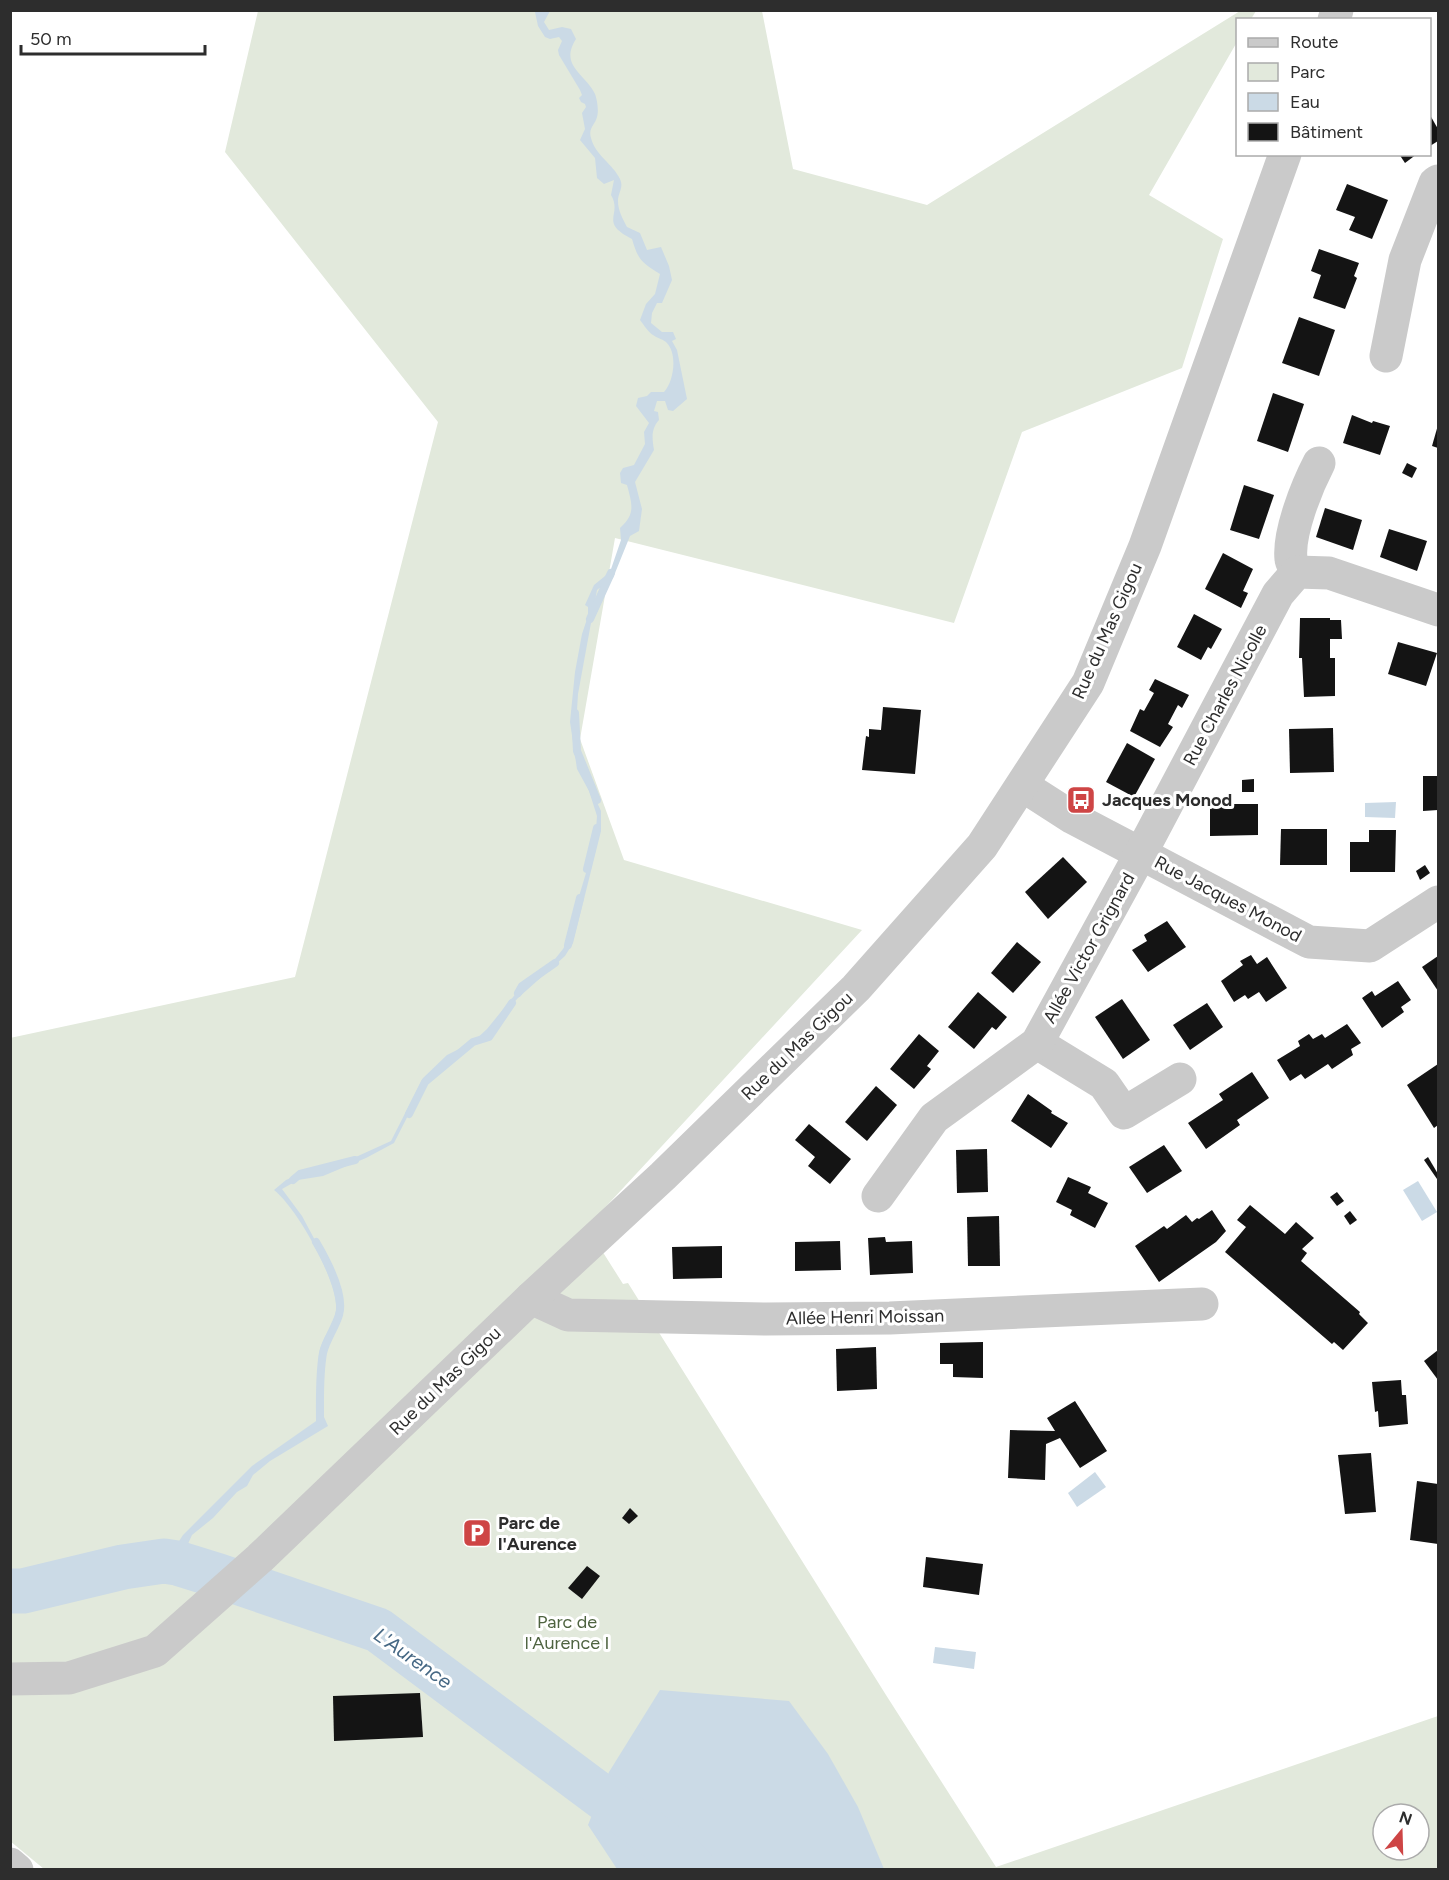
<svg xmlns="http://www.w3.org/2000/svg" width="1449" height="1880" font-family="Figtree,sans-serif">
  <rect width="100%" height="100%" fill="#fff"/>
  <path fill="#e2e9dc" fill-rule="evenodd" d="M258,11H762L793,169L927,205L1240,11H1256L1251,19L1238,20L1237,42L1149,195L1223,239L1182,368L1022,432L954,623L615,538L580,739L624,860L862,930L587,1227L623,1284L628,1283L886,1695L996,1867L1438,1716V1869H44L10,1841V1038L295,977L438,422L225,152ZM1383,1814H1419V1850H1383Z"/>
  <g fill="#cbdae6">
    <path d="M541,11H550L544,22L549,30L562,27L571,29L576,39C559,66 585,73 595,94C597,99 599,111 597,117C595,125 588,128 591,138C595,155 613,164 620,179C624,188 618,192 618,201C618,211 623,219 627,227L640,233L647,250L661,247L669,266L672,280L662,303H657L652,313L651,323L662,332H673L676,339L672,341L677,350L687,399L673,411L668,410L665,401H657L654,411L658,412L659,420C651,429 652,438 654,450L635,482L642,509L639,531L630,536L613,578L597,590L578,694L575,742L582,770L601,811V831L573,943L565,956L518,998L498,1020L489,1037L448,1060L425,1082L394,1143L366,1158L323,1176L298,1180L282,1189L302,1216L324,1257L340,1299V1313L323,1346L324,1417L328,1426L270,1461L253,1475L247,1486L237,1492L213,1518L192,1535L187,1546V1553L223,1566L219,1576C191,1567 173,1560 144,1563L11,1596V1581L39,1576L73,1563L107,1560L126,1555L160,1553L174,1549L183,1535L252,1466L319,1419C322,1397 316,1375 319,1354C321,1338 334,1326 336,1311C339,1282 297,1208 274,1190L286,1180L300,1174L325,1171L391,1141L423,1078L447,1055L473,1042L487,1029L522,986L547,969L563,949L574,929L580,893L595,843L597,816L589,791L577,769L570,722L575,672L582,634L588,616V607L585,605L594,585L610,572L621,540L620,528C636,514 632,504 627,485L621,483L620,473L623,468L634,465L645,444L644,432L649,423L636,406L638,398L647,396L651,392H664C674,381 678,353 666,342C662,339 657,338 653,335C648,332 644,325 640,320L646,304L655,294L660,274C642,263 638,260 632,239C598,222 623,215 611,195L614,180L604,184L597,178L595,158L580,140L585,129L582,113L586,107L585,104L581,102L579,98L582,95L580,90L559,55L558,50L562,41L559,37L550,39L545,37L538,26L535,12Z"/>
    <path d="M1396,802L1395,818L1365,817V803Z"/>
    <path d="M1418,1181L1437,1212L1422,1221L1403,1190Z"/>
    <path d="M1095,1472L1106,1487L1077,1507L1068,1493Z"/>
    <path d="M935,1647L976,1652L974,1669L933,1663Z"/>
    <path d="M660,1690L789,1701L828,1754L858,1807L884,1869H617L588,1825L609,1772Z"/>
  </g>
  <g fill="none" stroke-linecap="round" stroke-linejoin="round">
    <g stroke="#cbdae6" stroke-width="8">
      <path d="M590,619L611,573"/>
      <path d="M575,713L577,751L597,800"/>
      <path d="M587,869L597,828"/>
      <path d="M568,945L580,898"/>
      <path d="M518,993L522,986L555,963"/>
      <path d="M409,1114L425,1082L473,1042L489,1037L512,1003"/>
      <path d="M293,1180L300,1174L355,1160"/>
      <path d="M316,1242C326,1259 345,1295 339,1315C335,1328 326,1340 323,1353C319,1376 320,1399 320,1422"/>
    </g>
    <path stroke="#cbdae6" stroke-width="45" d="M10,1591H23L123,1567L164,1561L177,1563L219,1576L378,1630L680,1855L695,1870"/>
  </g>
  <g fill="#141414">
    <path d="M1430,115L1438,129V141L1430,146Z"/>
    <path d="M1399,154H1417L1405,163Z"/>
    <path d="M1347,184L1388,200L1372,239L1349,230L1355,217L1336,210Z"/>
    <path d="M1319,249L1359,263L1354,276L1357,278L1345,309L1313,298L1321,275L1311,271Z"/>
    <path d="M1299,317L1335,330L1319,376L1282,363Z"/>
    <path d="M1273,393L1304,404L1288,452L1257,441Z"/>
    <path d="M1352,415L1372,423L1373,421L1390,426L1380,455L1343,443Z"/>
    <path d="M1438,425V448L1432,446Z"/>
    <path d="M1407,463L1417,468L1412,478L1402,473Z"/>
    <path d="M1244,485L1274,495L1259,539L1230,530Z"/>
    <path d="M1325,508L1362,520L1353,550L1316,537Z"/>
    <path d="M1389,529L1427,541L1417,571L1380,557Z"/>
    <path d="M1223,553L1253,569L1243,591L1248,593L1241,608L1205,589Z"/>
    <path d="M1194,614L1222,629L1211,649L1208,647L1201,660L1177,647Z"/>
    <path d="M1300,618H1330V620H1341L1342,639H1330V658H1335V696L1304,697L1302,658H1299Z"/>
    <path d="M1398,642L1437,653L1426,686L1388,674Z"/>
    <path d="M1155,679L1189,695L1182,708L1178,705L1168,724L1173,727L1160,747L1130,731L1140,709L1144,711L1154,693L1149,690Z"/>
    <path d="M883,707L921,710L915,774L862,770L866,736L869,737V729L881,730Z"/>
    <path d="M1333,728L1334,772L1290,773L1289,729Z"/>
    <path d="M1127,743L1155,759L1134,797L1106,782Z"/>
    <path d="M1423,776H1438V810L1423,811Z"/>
    <path d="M1254,779V792H1242V780Z"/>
    <path d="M1210,804H1258V835L1210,836Z"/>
    <path d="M1281,829H1327V865H1280Z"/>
    <path d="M1369,830H1396L1395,872H1350V842H1369Z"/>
    <path d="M1063,857L1087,882L1048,919L1025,892Z"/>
    <path d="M1425,865L1430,873L1420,880L1416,871Z"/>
    <path d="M1167,921L1186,947L1148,972L1132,950L1147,941L1144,935Z"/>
    <path d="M1017,942L1041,962L1013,993L991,973Z"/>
    <path d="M1251,955L1257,964L1267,957L1287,988L1266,1002L1259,992L1248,999L1245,995L1234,1002L1221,981L1243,965L1240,961Z"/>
    <path d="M1438,956V991L1422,967Z"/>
    <path d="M1398,981L1411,1000L1401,1007L1404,1012L1382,1028L1362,998L1372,991L1375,996Z"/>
    <path d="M978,992L1007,1017L996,1030L992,1027L974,1049L948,1027Z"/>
    <path d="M1122,999L1150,1040L1123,1059L1095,1017Z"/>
    <path d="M1207,1003L1223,1027L1190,1050L1173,1025Z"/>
    <path d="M1347,1024L1361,1043L1351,1049L1353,1055L1332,1069L1328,1064L1305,1079L1301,1074L1290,1081L1277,1060L1300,1046L1298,1041L1309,1034L1313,1039L1322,1034L1325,1038Z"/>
    <path d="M919,1034L939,1051L927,1066L931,1069L914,1089L890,1069Z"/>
    <path d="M1438,1064V1125L1434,1128L1407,1085Z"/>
    <path d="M1252,1072L1269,1098L1237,1120L1240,1125L1206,1149L1188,1123L1223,1100L1219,1094Z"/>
    <path d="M876,1086L897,1105L867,1141L845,1122Z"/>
    <path d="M1028,1094L1052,1111L1051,1113L1068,1123L1051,1148L1011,1121Z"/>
    <path d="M809,1124L851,1159L830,1184L808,1166L815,1157L795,1140Z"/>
    <path d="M1164,1145L1182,1171L1147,1193L1129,1167Z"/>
    <path d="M987,1149L988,1192L957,1193L956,1150Z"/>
    <path d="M1428,1157L1438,1174L1437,1179L1424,1160Z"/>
    <path d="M1068,1177L1091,1187L1088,1193L1108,1203L1095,1228L1070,1215L1072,1210L1056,1202Z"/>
    <path d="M1337,1192L1344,1201L1337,1206L1330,1197Z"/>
    <path d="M1250,1205L1285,1234L1296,1222L1314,1238L1302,1249L1307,1253L1301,1261L1360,1312L1359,1314L1368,1323L1343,1350L1334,1342L1332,1344L1225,1252L1246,1227L1237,1220Z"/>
    <path d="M1212,1210L1226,1231L1216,1242L1159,1282L1135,1246L1164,1226L1167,1229L1186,1215L1192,1222L1197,1218L1199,1219Z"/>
    <path d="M1350,1211L1357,1220L1350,1225L1344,1216Z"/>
    <path d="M999,1216L1000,1266H968L967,1217Z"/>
    <path d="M885,1237L886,1242L912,1241L913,1273L870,1275L868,1238Z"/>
    <path d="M840,1241L841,1270L795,1271V1242Z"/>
    <path d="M722,1246V1278L673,1279L672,1247Z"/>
    <path d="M983,1342V1378L953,1377V1364H940V1343Z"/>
    <path d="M876,1347L877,1389L837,1391L836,1349Z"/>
    <path d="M1438,1350V1380L1424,1361Z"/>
    <path d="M1401,1380L1402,1395H1406L1408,1424L1379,1427L1378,1411L1375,1412L1372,1382Z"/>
    <path d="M1075,1401L1107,1451L1080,1468L1060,1438L1046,1444L1045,1480L1008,1478L1010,1430L1055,1431L1047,1418Z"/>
    <path d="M1371,1453L1376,1512L1345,1514L1338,1455Z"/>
    <path d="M1417,1481L1438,1484V1544L1410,1540Z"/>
    <path d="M630,1508L638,1516L629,1524L622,1518Z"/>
    <path d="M926,1557L983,1564L979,1595L923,1587Z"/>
    <path d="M587,1566L600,1576L582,1599L568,1588Z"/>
    <path d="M420,1693L423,1737L334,1741L333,1696Z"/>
  </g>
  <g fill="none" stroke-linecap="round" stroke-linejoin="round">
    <g stroke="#cacaca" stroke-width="33">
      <path d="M1334,20L1337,10"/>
      <path d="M1386,356L1405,260L1435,183L1438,181"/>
      <path d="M1297,572C1295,568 1291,563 1291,559C1288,533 1307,486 1319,463"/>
      <path d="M1023,786L1073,818L1309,942L1370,946L1438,902"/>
      <path d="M1037,1043L1104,1084L1124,1113L1180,1079"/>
      <path d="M878,1196L934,1118L1037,1043L1141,853L1278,594L1297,572L1329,573L1438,610"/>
      <path d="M531,1298L568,1315L766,1319L890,1318L1202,1304"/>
      <path d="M10,1679L69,1678L155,1651L260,1558L531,1298L663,1176L856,988L982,846L1088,683L1145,546L1285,154"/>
      <path d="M10,1864L17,1870"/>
    </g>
  </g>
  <defs>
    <g id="bus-square" transform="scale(1.5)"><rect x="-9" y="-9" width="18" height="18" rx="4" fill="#ce4545" stroke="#fff"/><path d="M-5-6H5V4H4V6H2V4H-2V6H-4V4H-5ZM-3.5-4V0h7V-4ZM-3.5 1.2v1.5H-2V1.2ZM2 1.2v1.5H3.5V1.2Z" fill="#fff"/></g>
    <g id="parking-square" transform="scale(1.5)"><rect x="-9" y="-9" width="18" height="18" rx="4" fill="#ce4545" stroke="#fff"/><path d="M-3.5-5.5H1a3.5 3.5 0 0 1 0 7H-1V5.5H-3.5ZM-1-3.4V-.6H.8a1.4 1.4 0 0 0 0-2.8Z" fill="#fff"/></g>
  </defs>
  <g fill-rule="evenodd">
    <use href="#bus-square" x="1081" y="800"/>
    <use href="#parking-square" x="477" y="1533"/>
  </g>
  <g text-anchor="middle" stroke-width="6" stroke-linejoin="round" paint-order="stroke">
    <g font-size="18" fill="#2d2d2d" stroke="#fff">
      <text transform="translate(1107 631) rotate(-66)" y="6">Rue du Mas Gigou</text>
      <text transform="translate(1225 695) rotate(-62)" y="6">Rue Charles Nicolle</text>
      <text transform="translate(1228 899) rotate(28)" y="6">Rue Jacques Monod</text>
      <text transform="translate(1089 948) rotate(-61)" y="6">Allée Victor Grignard</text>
      <text transform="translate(797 1046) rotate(-44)" y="6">Rue du Mas Gigou</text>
      <text transform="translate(865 1317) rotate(-1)" y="6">Allée Henri Moissan</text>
      <text transform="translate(445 1381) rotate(-44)" y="6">Rue du Mas Gigou</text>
    </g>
    <g font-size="18" font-weight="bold" fill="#2d2d2d" stroke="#fff" text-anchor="start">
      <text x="1102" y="806">Jacques Monod</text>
      <text x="498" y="1529">Parc de<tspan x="498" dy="21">l'Aurence</tspan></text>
    </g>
    <g font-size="18" fill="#4e6340" stroke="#fff">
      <text x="567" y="1628">Parc de<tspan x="567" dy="21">l'Aurence I</tspan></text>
    </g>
    <g font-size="20" font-style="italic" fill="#466884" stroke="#fff">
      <text transform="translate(413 1658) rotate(35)" y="7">L'Aurence</text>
    </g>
  </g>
  <rect width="1449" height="1880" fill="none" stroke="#2d2d2d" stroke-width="24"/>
  <rect x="1236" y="18" width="195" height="138" fill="#ffffff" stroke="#ababab" stroke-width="1.5"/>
  <rect x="1248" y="38" width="30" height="9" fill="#cacaca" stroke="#ababab" stroke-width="1.5"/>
  <text x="1290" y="48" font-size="18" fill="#2d2d2d">Route</text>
  <rect x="1248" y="63" width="30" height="18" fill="#e2e9dc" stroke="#ababab" stroke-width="1.5"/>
  <text x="1290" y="78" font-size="18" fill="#2d2d2d">Parc</text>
  <rect x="1248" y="93" width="30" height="18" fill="#cbdae6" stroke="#ababab" stroke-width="1.5"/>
  <text x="1290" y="108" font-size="18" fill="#2d2d2d">Eau</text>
  <rect x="1248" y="123" width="30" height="18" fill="#141414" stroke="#ababab" stroke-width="1.5"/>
  <text x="1290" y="138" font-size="18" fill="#2d2d2d">Bâtiment</text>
  <g transform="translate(1401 1832) rotate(19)"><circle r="28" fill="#ffffff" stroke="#ababab" stroke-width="1.5"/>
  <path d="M0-4.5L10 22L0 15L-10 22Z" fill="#ce4545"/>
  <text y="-9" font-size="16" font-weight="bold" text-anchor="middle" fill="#2d2d2d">N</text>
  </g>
  <path d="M21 45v9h184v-9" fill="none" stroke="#2d2d2d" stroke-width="3"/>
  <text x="30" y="45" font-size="18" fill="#2d2d2d" stroke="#ffffff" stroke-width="4.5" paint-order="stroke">50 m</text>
</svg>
